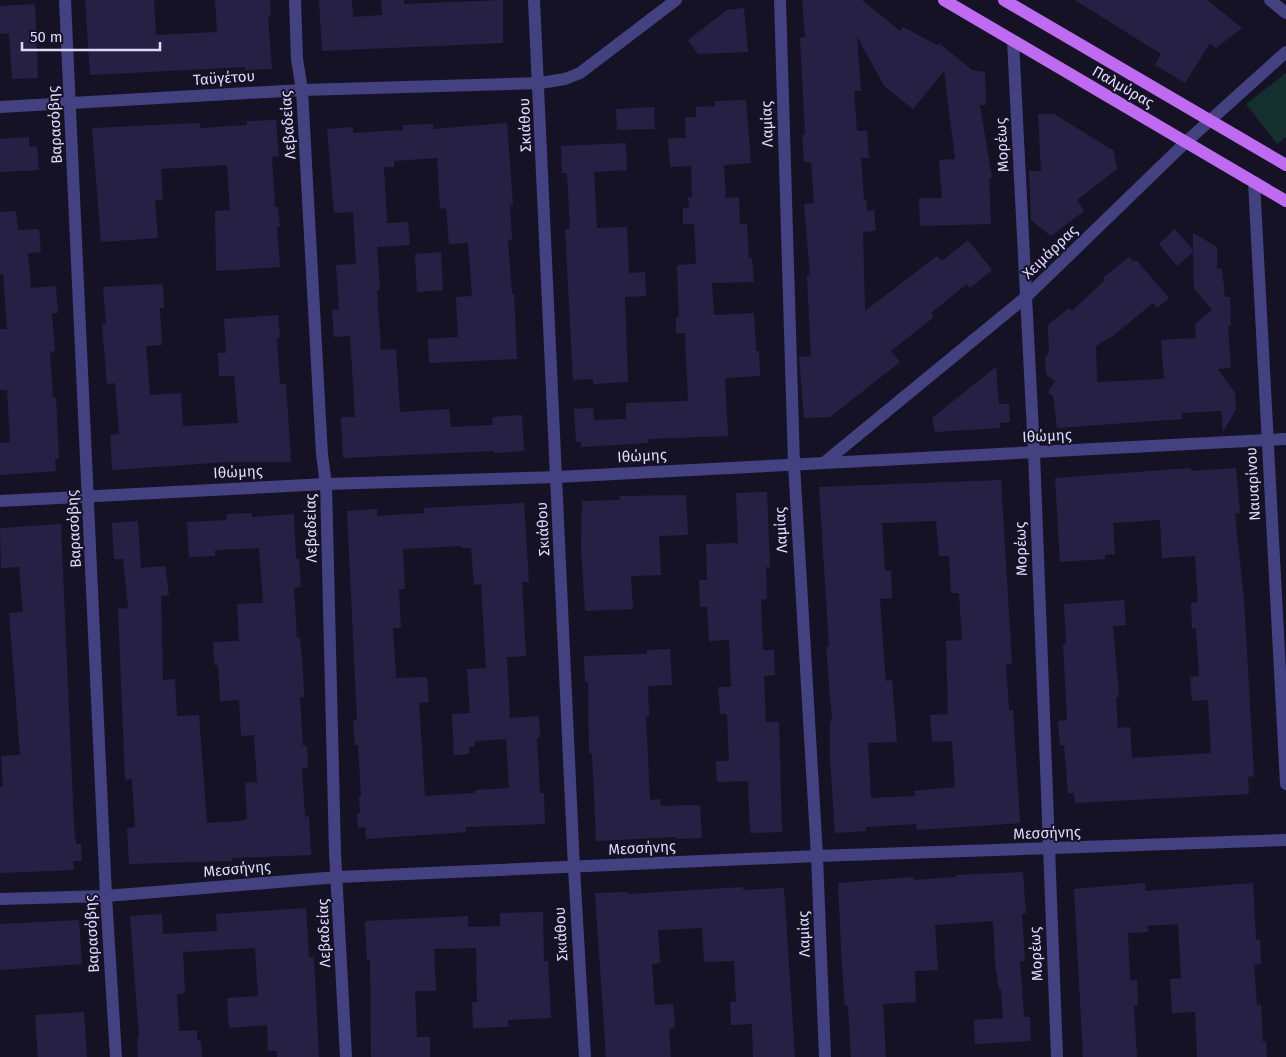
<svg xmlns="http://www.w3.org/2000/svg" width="1286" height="1057" font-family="'Fira Sans',sans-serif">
  <rect width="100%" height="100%" fill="#151226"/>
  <path fill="#152f2e" d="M1286,73V137L1277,144L1246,104Z"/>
  <g fill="#272045" fill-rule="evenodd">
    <path d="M85,0H154L156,35L217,32L215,0H270L271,16H268L272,69L245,70V67L90,75Z"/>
    <path d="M319,0H352L353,17L382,15L381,0H404V4L503,0V43L322,51Z"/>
    <path d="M802,0H862L900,31L903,27L937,45L939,43L972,70L985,72L986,105H980L992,178H989L991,224L920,226L919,198H942L939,160L955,159L944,71L913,109L884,86L857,36L861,91H854L857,131H867L869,158H861L864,200L866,199L867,211L874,210L876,231L863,232L865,311L937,256L942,261L968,240L992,270L970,288L967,284L931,313L934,317L891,351L900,362L830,417L804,418L799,357L811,356L807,276L810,275L804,204L814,203L811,162H804L802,135H805L800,38L805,37Z"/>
    <path d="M1075,0H1207L1242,28L1216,48L1210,43L1185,83L1155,65L1161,54Z"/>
    <path d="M35,4L38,78L12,79L9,33L0,34V6Z"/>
    <path d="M744,8L748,52L698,54L688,40L727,10Z"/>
    <path d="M746,100L751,163L724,165L726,198L739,197L740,224H747L749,258H752L754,282L712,283L714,315L754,313L756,351H759L760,376L725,378L728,436L648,439V443L581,447V442H576L574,409L593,408L594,420L626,419V403L688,401L685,333H676V317H679L677,265L696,264L694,224H683V208H689L688,197H692L691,166L670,167L668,138H686L685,118L696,117V107L715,106V101Z"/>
    <path d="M654,107L655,129L617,130L616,109Z"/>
    <path d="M1038,114H1054L1114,151L1117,169L1077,200L1084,211L1051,236L1031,220L1029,171H1041Z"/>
    <path d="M276,120L279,156L272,157L275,207H278L280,227H277L280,267L216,271L215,211L230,210L227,165L161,169L163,200H155L158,238L101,242L92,128L200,123V128L247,125V121Z"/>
    <path d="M507,123L513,205H510L512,240H508L512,294H514L517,359L429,363L428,339L458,337L456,297L472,296L468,243L449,244L446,208L440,209L437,158L394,161V167H384L387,223L408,222L410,245L377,247L380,290H377L381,350L396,349L400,412L449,409L451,427L493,425L492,417L522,415L524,451L494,453V451L343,458L341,417H355L350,336L334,337L332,310H339L336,265L356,264L353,212L334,213L327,129L353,127V133L403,130V125L433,124V129Z"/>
    <path d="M29,137V147L37,146L39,170L0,172V139Z"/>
    <path d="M626,143L627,170L594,172L597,228L627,227L629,273L645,272L646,296L625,297L628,382L593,384V379L573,380L565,229H570L567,173H562L561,146Z"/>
    <path d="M16,211L18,230L39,229L41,252L28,253L31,288L56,286L58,313H52L55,351L50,352L53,398H56L59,459H55L56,471L0,475V443L10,442L7,390H0V329H7L3,274H0V212Z"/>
    <path d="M1175,229L1193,250V233L1217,247V268L1222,269L1225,297H1230L1231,326H1228L1231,368L1218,369L1235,393L1236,409L1223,432L1221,411L1182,413V419L1057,428L1053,396L1048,392L1055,381L1046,374L1045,358L1049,352L1048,328L1049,324L1069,308L1072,311L1105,280L1103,278L1129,257L1134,262L1136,260L1169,298L1157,308L1153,303L1114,335L1096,346L1097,382L1164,379L1161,340L1196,338L1195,324L1212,310L1194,288L1193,252L1177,266L1159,244Z"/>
    <path d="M441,252L443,290L417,292L415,254Z"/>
    <path d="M163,284L164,308H160L162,345L146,346L150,395L181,393L183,426L238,423L234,376H219L218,353H226L224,319L278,315L280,337L277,338L280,384H286L291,462H227L112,470L110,435L119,434L115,383L107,384L102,324H106L103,287Z"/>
    <path d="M996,367L999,404H1009L1010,422L1000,423V428L935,432L932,418Z"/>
    <path d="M1191,468V471L1236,468L1240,513L1235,514L1244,599L1254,776L1248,777L1249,794L1075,803L1074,793H1068L1064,745H1060L1058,721L1067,720L1063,644H1066L1064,604L1124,600L1126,625L1113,626L1119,697H1116L1118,728L1130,727L1132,758L1211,753L1208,700L1192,701L1190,677L1199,676L1196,628L1192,629L1191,603L1198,602L1195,556L1162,558L1160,520L1113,523L1115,554L1105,555V559L1060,562L1055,478Z"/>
    <path d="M1001,480L1012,664H1006L1009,710H1013L1020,823L917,830L916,824L866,827V831L835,833L830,759V721H832L826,647H829L819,487ZM936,521L939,556H949L951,593H959L962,640L946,641L948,714L930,715L932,742L952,741L955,787L914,791L915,796L871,798L868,743L897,742L892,680L886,681L883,644L880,599L892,598L891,571H885L882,523Z"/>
    <path d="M767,492L770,567H766L767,599L761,600L763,650H774L775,675L764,676L766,722H779L782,832L750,833L748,781L717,782L716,761H729L727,714H720L718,687H731L729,640L709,641L707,607H700L699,580H707L706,544L738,543L736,493Z"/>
    <path d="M686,495L688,535L659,536L661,575L631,576L633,609L585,611L581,549L582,501L620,500L619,496Z"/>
    <path d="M524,503L529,582H522L526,656L507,657L510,718L539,716L540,737L537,738L540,793H544L545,824L466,827V832L366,839L365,827L358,828L357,813H360L359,796H361L358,745H355L353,721L357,720L347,511L377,509V516L424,513V508ZM461,546V548H471L474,585L481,584L486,668L467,669L470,713L452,714L454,755L469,754V747L475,746V741L506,739L509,788L475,790V793L425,796L419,703L429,702L427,677L396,678L393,628H401L399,589H405L403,549Z"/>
    <path d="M252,513V517L294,514L296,559H299L301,587L294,588L297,638H300L303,673L304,697H300L303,746H307L308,768H302L305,817L309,816L311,855L232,858L233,861L129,864L127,828L135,827L132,779L125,780L118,609L128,608L123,559H114L112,523L138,521L141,568L165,566L169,595L161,596L163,680L175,679L177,716L199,715L207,823L242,821L247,819L245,783L257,782L254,735L241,736L239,700L220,701L218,665H214L213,642L239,641L237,604L263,603L259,548L215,550V556L189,557L187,522L227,520V514Z"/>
    <path d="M61,524L74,826L76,844H81L82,861H73L74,870L0,873V787L3,786L1,756L20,755L9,613L23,612L19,567L1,568L0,528Z"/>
    <path d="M670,649L672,685L648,686L649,717H646L650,800L660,799L661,806L700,805L702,838L676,839V837L596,841L592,753H589L588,682H585L584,656L647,654V650Z"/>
    <path d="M1023,872L1026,913L1022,914L1025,961H1020L1024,1017H1030L1031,1041L975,1044L974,1020L1003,1018L1001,989H999L995,962L993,921L935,925L938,970L915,971L916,1002L883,1004L886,1057H851L848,1006H845L842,968L838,883L914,877V880L956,877V875Z"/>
    <path d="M1145,883V891L1253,883L1256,940L1260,939L1261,964L1254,965L1257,1005H1261L1263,1042H1266L1267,1057H1197L1195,1012L1172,1013L1170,979L1181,978L1178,924L1147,926L1148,932L1128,933L1130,980H1137L1138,1005L1134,1006L1137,1057H1083L1074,889Z"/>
    <path d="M743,887V890L784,888L795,1057H753L752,1024L731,1025L730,1002H736L734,961L704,962L702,928L658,930L660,963L652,964L655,1005L673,1004L675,1028L669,1029L671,1057H606L595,893L629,892V894Z"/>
    <path d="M306,908L309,957H314L319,1057H277V1051H268L267,1025L229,1028L227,998L258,996L255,948L183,952L185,993L177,994L179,1031L197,1030V1040L201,1041L202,1057H138L137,1038L139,1037L130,916L162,914L163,934L217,931L216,914Z"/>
    <path d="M543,912L544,961H548L551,1018L508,1020L509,1027L473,1028L472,1002H477L476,948L434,949L436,991H415L417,1037H430V1057H371L370,960H367L365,921L468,916V927L500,926V913Z"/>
    <path d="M79,920L82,964L0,970V924Z"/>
    <path d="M84,1012L87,1057H38L35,1015Z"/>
  </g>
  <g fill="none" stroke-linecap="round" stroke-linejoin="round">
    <g stroke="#434180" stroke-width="12">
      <path d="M65,0L106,896L116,1057"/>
      <path d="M295,0L297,59L302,90L322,455L326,484L335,853L346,1057"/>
      <path d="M534,0L574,868L585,1057"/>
      <path d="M780,0L794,464L817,856L825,1057"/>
      <path d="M1270,0L1286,13"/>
      <path d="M1013,41L1034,452L1057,1057"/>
      <path d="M0,107L302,90L540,83L565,79L580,73L676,0"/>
      <path d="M1254,182L1286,784"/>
      <path d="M825,462L1026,297L1186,142L1286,52"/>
      <path d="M0,501L326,484L557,477L1286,439"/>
      <path d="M0,899L106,896L338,877L817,856L1286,840"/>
    </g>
    <g stroke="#bf6bf1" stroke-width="12">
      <path d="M944,0L1286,201"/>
      <path d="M1004,0L1286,165"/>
    </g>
  </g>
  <g text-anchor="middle" stroke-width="4" stroke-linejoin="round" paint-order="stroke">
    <g font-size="15" fill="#dedafc" stroke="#151226">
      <text transform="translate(224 78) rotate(-4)" y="5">Ταϋγέτου</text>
      <text transform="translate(1123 87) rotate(30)" y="5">Παλμύρας</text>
      <text transform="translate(767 124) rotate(-92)" y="5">Λαμίας</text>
      <text transform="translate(55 125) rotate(-93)" y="5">Βαρασόβης</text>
      <text transform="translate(288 125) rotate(-94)" y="5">Λεβαδείας</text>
      <text transform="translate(525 125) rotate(-92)" y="5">Σκιάθου</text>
      <text transform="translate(1002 145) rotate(-93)" y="5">Μορέως</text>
      <text transform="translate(1050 252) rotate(-44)" y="5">Χειμάρρας</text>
      <text transform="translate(1047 436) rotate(-3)" y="5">Ιθώμης</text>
      <text transform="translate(642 456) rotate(-3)" y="5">Ιθώμης</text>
      <text transform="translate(238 472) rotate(-3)" y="5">Ιθώμης</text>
      <text transform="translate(1253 484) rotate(-93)" y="5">Ναυαρίνου</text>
      <text transform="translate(311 528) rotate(-91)" y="5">Λεβαδείας</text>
      <text transform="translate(74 529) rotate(-93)" y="5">Βαρασόβης</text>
      <text transform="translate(543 529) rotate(-93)" y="5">Σκιάθου</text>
      <text transform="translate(781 530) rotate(-93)" y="5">Λαμίας</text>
      <text transform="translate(1021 549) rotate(-92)" y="5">Μορέως</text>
      <text transform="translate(1047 833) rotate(-2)" y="5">Μεσσήνης</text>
      <text transform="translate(642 848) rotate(-3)" y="5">Μεσσήνης</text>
      <text transform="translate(237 869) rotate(-5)" y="5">Μεσσήνης</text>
      <text transform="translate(324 933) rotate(-92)" y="5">Λεβαδείας</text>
      <text transform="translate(92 934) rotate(-93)" y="5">Βαρασόβης</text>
      <text transform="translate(561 934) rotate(-93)" y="5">Σκιάθου</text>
      <text transform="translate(804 934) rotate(-92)" y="5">Λαμίας</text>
      <text transform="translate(1036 954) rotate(-93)" y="5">Μορέως</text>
    </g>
  </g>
  <path d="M22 42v8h138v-8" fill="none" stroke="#dedafc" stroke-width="2.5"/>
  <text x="30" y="42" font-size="15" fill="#dedafc" stroke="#151226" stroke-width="4" paint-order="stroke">50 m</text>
</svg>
